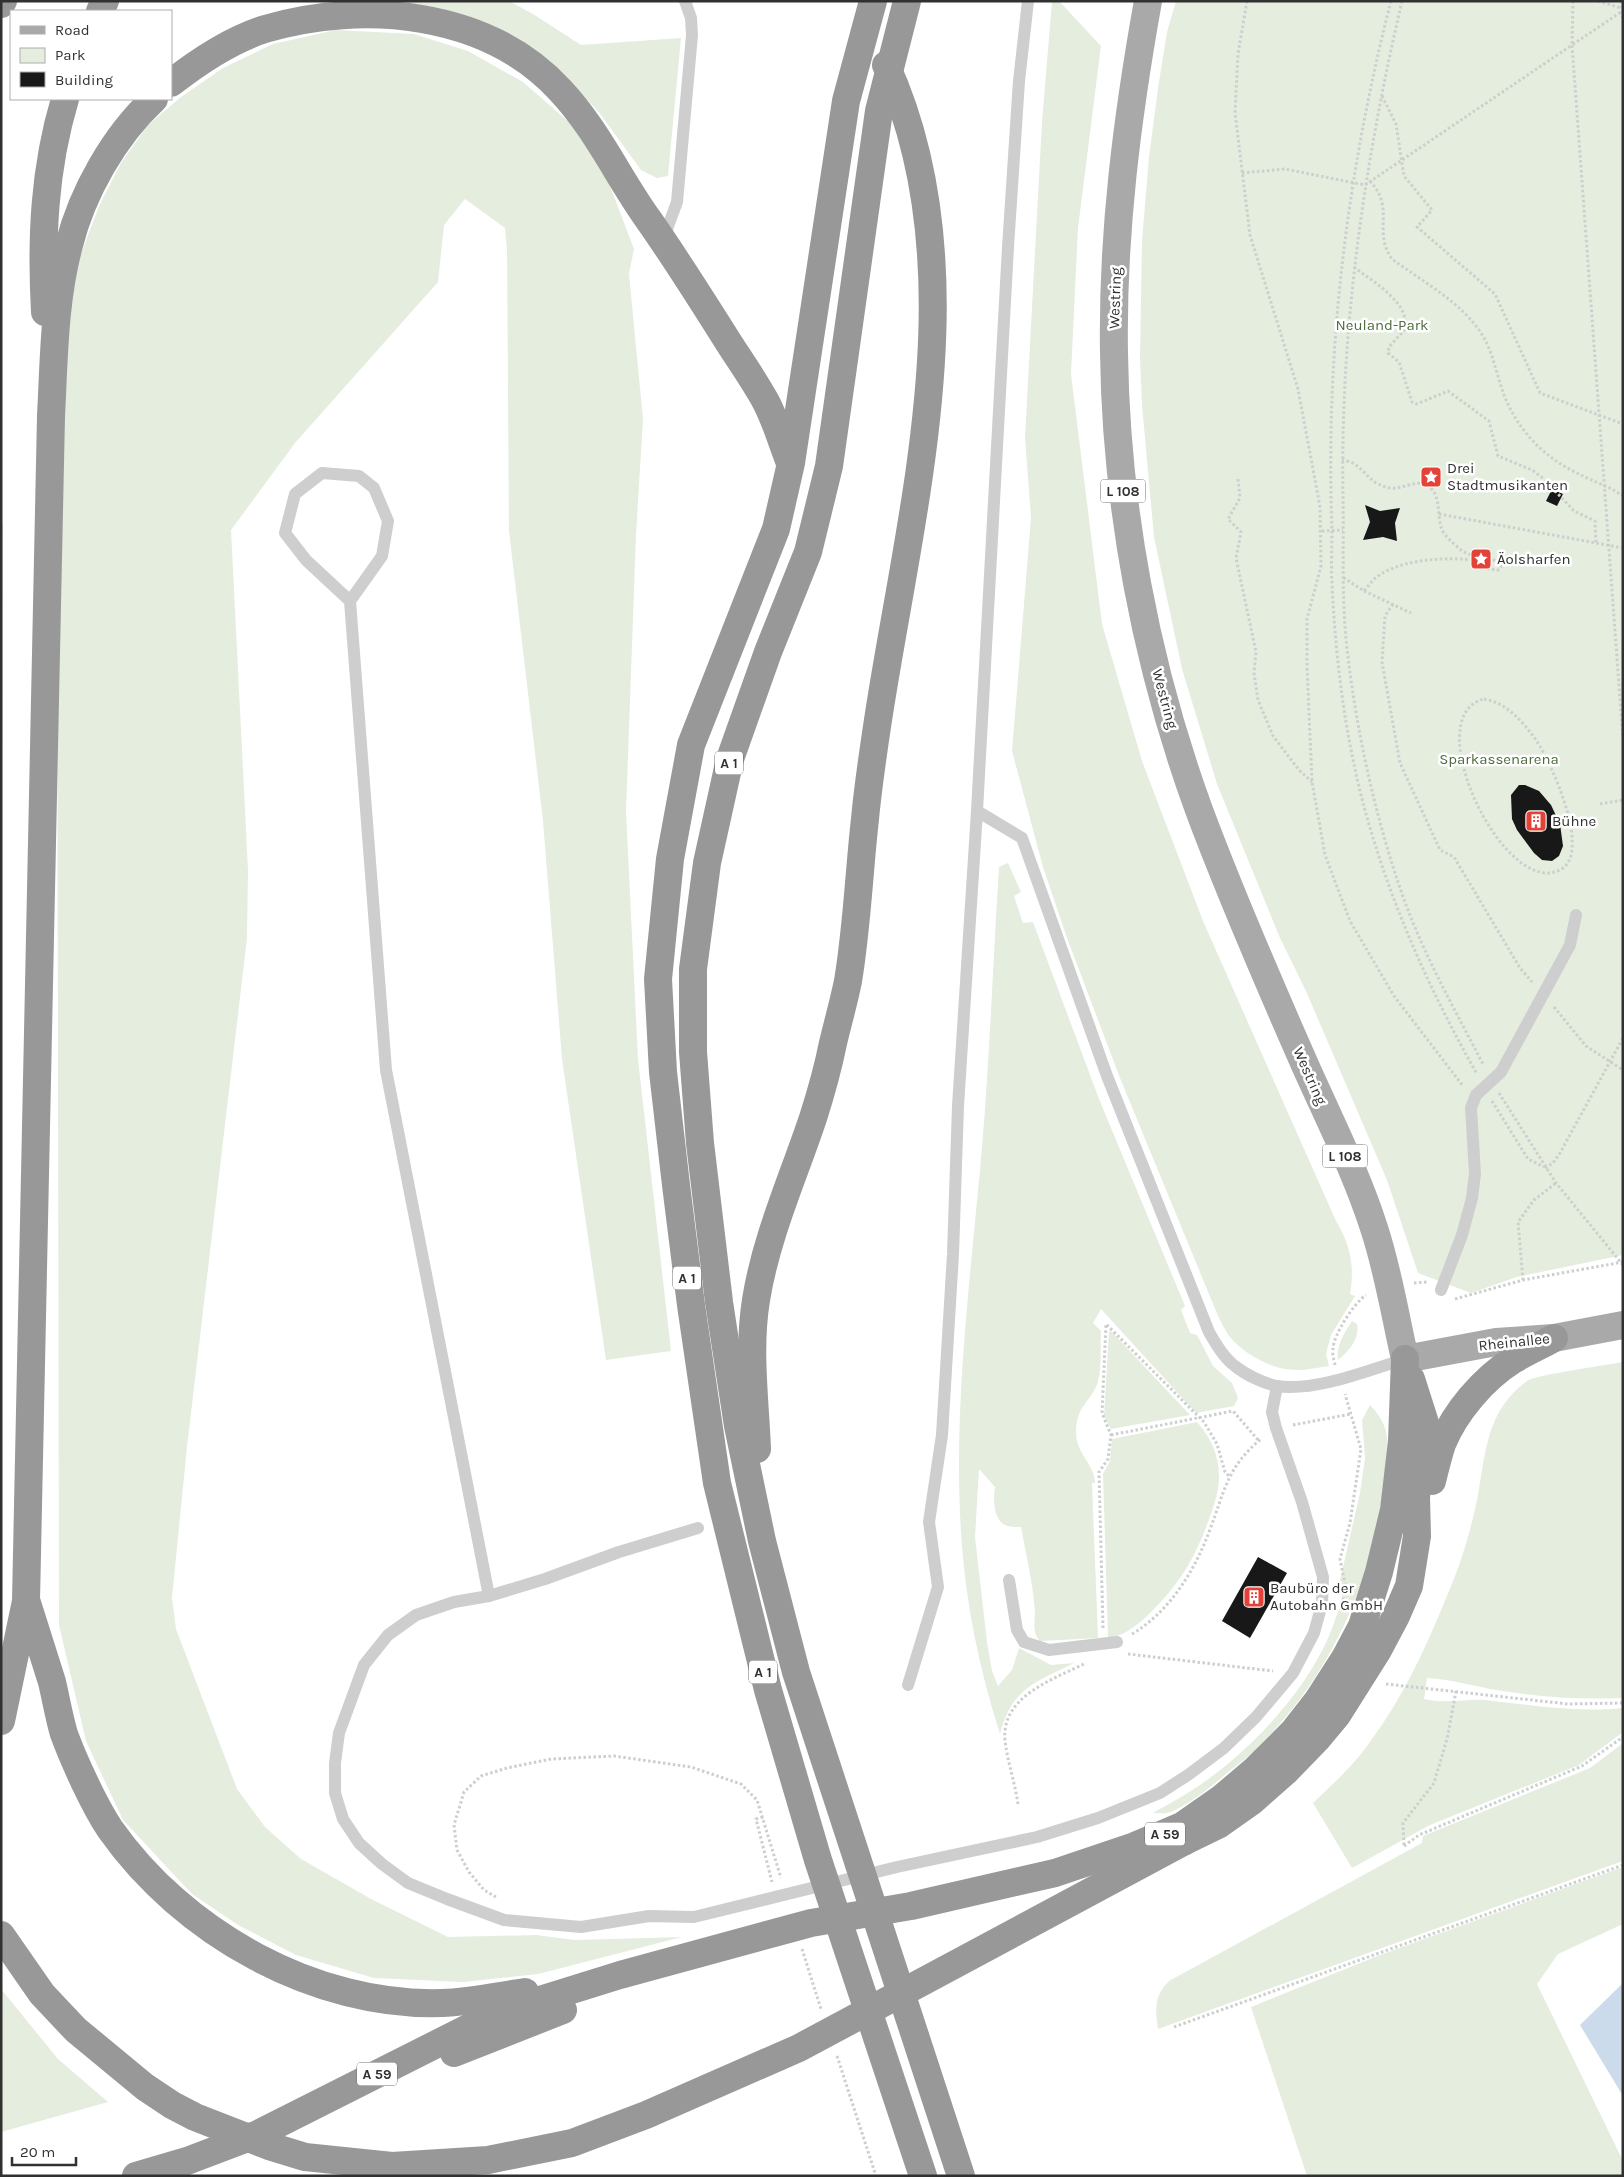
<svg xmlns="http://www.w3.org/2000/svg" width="1624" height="2177" font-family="Karla,sans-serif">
  <rect width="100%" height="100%" fill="#fff"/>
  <g fill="#e5eddf">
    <path d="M396,1H509L533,14L581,45L681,38L668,176L657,178L641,170L598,111L569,82L455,13L427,6Z"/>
    <path d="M1052,1H1059L1101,46L1078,228L1071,374L1102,624L1142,761L1203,921L1336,1221C1350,1244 1355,1266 1350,1294L1355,1296L1331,1335L1326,1354L1329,1366C1315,1368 1300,1372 1286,1369C1266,1366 1242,1352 1229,1336C1225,1330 1221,1322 1218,1316L1120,1078L1067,938L1043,867L1012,751L1031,518L1025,437L1042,122Z"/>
    <path d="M1176,1H1623V1255L1517,1277L1471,1293L1418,1273L1387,1180L1306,991L1280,938L1217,784L1182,669L1154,537L1142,405L1140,358L1142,241L1149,157L1158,88L1167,32Z"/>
    <path d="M336,30L414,34L468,51L523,82L570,123L602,165L634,249L629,274L643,419L636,535L626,811L638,1059L671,1351L606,1360L562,1059L543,821L509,531L507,250L505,228L465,199L444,225L438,282L295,443L231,530L248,870L247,938L187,1447L172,1598L176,1629L237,1789L265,1827L301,1859L371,1899L448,1937L536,1935L575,1940L682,1937L538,1974L463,1982L374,1978L296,1955L238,1925L192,1894L123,1820L86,1741L59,1625L57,529L60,360L79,259L99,206L121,163L148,125L181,97L223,68L273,44Z"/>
    <path d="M1,517L3,526L1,1017Z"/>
    <path d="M1008,863L1021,892L1014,896L1023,923L1033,922L1099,1099L1185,1306L1181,1310L1190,1333L1197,1335L1213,1366L1232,1383L1238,1398L1234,1406L1196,1413L1101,1309L1093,1323L1101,1331C1100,1345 1102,1368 1098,1381C1093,1400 1077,1404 1076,1430C1075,1454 1095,1464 1095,1483H1092L1098,1638L1040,1641C1032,1633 1035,1622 1035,1612C1033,1583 1026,1555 1021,1527C1017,1527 1012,1527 1008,1526C993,1522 993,1499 995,1487L979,1469L975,1537L987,1642L992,1671L998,1686L1012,1670L1019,1648L1051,1665L1074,1663C1034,1683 1012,1688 1000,1734C979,1668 965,1601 961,1532C953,1404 971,1275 982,1147C990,1054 993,960 999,867Z"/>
    <path d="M1352,1321L1357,1324C1360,1339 1349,1351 1338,1360C1336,1345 1344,1334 1352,1321Z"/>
    <path d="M1109,1331L1112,1332L1190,1415L1111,1429L1104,1416Z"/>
    <path d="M1623,1362V1698C1580,1700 1538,1697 1496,1690C1473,1686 1450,1679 1427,1678L1424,1699C1444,1704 1465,1699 1485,1700C1531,1705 1576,1713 1623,1708V1732L1579,1765L1430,1825L1352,1868L1313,1803C1334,1783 1356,1763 1372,1739C1409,1689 1434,1629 1457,1571C1466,1546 1473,1521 1478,1495C1486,1450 1487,1410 1527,1381C1535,1375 1607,1365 1623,1362Z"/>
    <path d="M1370,1405C1395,1430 1387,1452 1384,1483C1373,1582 1330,1676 1259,1746C1250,1756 1238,1764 1227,1773C1214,1785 1188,1805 1171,1812C1166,1814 1158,1813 1153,1813C1163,1807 1175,1801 1186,1794C1245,1758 1311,1689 1334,1623C1340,1605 1346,1598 1340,1580L1360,1493L1365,1458L1362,1420Z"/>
    <path d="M1197,1422C1214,1441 1222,1463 1218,1489C1216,1500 1212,1511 1208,1522C1194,1561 1177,1587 1147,1616C1137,1625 1122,1638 1108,1637L1103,1474L1110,1461L1112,1439Z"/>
    <path d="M1623,1743V1861L1158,2029C1155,2009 1154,1996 1169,1981L1422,1843L1423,1836L1590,1768Z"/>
    <path d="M1623,1867V1924L1558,1954L1537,1984L1623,2161V2176H1307L1251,2007L1380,1955Z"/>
    <path d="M1,1989L58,2059L108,2102L1,2132Z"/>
  </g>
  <path fill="#ccdbec" d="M1623,1983V2096L1580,2025Z"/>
  <g fill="#181818">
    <path d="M1552,489L1563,494L1557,506L1546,501Z"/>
    <path d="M1365,505L1380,511L1400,508L1395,523L1397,541L1383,537L1363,540L1370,522Z"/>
    <path d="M1519,785H1525L1539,791L1551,805L1560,824L1563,846L1559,856L1552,861L1542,860L1534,853L1517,830L1512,819L1511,795Z"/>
    <path d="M1258,1557L1287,1573L1250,1638L1222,1621Z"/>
  </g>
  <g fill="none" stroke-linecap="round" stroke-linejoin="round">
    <g stroke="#cecece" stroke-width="3" stroke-dasharray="2.5 2.5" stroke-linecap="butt">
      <path d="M1247,1L1238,54L1235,113L1250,235L1298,389L1320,507L1321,566L1307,619V666L1312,782L1325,855L1350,921L1394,996L1463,1086"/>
      <path d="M1391,1C1347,172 1325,352 1332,529C1332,547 1331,566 1332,584C1336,670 1348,759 1374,841C1399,922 1435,1000 1477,1074"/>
      <path d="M1402,1C1364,164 1340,330 1343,497C1344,550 1341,604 1348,657C1357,732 1374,810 1398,882C1419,947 1453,1006 1484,1066"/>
      <path d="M1573,1L1572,45L1621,12"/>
      <path d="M1598,1L1621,8"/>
      <path d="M1621,1L1623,22"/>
      <path d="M1382,96L1396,124L1404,176L1432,210L1417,227L1495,294L1540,393L1623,424"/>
      <path d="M1242,173L1285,169L1365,185L1572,45L1623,740"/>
      <path d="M1370,181C1396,209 1372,231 1392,259C1423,282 1465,304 1484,338C1493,354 1496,372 1502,389C1508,408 1519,426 1533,441C1546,455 1562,466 1579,474C1594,482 1609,486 1623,496"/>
      <path d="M1354,267C1373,282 1408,301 1406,328L1389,347L1388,353L1399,362L1412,402L1417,404L1448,391L1489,421L1498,456L1532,470L1544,479L1574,511L1595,521L1596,543"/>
      <path d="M1342,459C1346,461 1353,462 1356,465C1369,475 1371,484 1390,488C1402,490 1420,477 1430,487C1441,498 1437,514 1441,527C1443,535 1454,544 1461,550C1473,559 1487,555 1500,563L1501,567L1498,570C1487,569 1481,568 1474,560C1445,557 1406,559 1381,574C1374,578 1369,585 1364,591L1344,578"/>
      <path d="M1238,479L1240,498L1228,519L1241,532L1236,558L1256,652L1254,673L1258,700L1273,736L1299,770L1312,782"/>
      <path d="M1439,514L1623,548"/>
      <path d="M1322,531L1343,530"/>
      <path d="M1364,591L1411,613"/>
      <path d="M1393,604L1385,616L1382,662L1400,763L1440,850L1454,857L1520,968L1532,982"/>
      <path d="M1484,699C1507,703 1523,722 1536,740C1551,762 1590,848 1563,868C1508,906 1415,716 1484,699Z"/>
      <path d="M1600,804L1623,800"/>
      <path d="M1554,1007L1586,1046L1623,1070"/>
      <path d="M1499,1093L1556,1183L1623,1265"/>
      <path d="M1492,1101L1528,1159L1544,1167"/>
      <path d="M1545,1168L1553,1163L1560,1153L1623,1038"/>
      <path d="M1523,1280L1518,1222L1534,1200L1556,1183"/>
      <path d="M1414,1283L1427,1282"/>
      <path d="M1455,1299L1523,1280L1623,1262"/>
      <path d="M1335,1365C1334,1360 1332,1354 1333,1349C1333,1335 1355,1302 1366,1295"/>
      <path d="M1293,1425L1351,1414"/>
      <path d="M1111,1435L1233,1411L1259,1441"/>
      <path d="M1343,1600L1345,1584L1340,1559L1350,1523L1361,1449L1345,1394"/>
      <path d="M1103,1628L1099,1472L1108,1459L1111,1435L1102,1413L1106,1324L1204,1422L1217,1444L1225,1472L1229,1476"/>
      <path d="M1132,1634C1169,1612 1194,1572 1209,1532C1225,1491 1226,1468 1262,1438"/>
      <path d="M1128,1654L1273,1671"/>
      <path d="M1386,1684L1568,1704L1623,1703"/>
      <path d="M1018,1804C1015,1783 1007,1760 1005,1740C1001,1696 1054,1679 1086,1663"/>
      <path d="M763,1817L756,1819L772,1882"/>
      <path d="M1404,1845L1403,1823L1434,1783L1447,1739L1456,1691"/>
      <path d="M1404,1846L1419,1835L1582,1766L1623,1737"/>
      <path d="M496,1897L484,1890L469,1872L457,1850L454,1825L464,1792L481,1776L507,1768L551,1759L614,1756L691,1767L741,1784L757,1800L781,1878"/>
      <path d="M802,1949L821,2009"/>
      <path d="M1174,2027L1623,1865"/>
      <path d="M837,2056L876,2176"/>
    </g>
    <g stroke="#cecece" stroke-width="12">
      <path d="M663,240L677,202L692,35L691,18L685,1"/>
      <path d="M350,601L382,556L388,521L374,488L359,476L322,473L295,494L285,533L306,560L350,601L386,1070L489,1596"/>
      <path d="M977,811L1022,838L1107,1076L1209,1332C1216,1344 1224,1358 1235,1366C1246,1375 1263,1383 1277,1386C1315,1392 1369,1370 1405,1359"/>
      <path d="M1441,1290L1462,1235L1472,1198L1475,1174L1471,1108L1476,1095L1501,1072L1570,945L1576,915"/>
      <path d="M698,1528L619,1552L545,1579L489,1596L454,1602L416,1615L388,1635L364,1665L339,1733L335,1763V1793L343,1819L359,1843L382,1864L408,1883L447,1899L504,1920L581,1927L649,1916L694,1917L897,1867L1037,1837L1098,1818L1160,1793L1188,1775L1224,1748L1256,1717L1293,1673L1314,1633L1322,1604L1323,1577L1302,1502L1276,1428L1272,1412L1277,1386"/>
      <path d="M1009,1580L1017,1630L1024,1642L1049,1650L1117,1642"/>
      <path d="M908,1685L938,1587L929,1522L942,1435L953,1254L958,1106L977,811L1008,247L1019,81L1028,1"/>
    </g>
    <path stroke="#a9a9a9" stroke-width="28" d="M1148,1C1127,118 1112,235 1114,353C1116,507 1146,665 1199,810C1231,896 1268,981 1305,1065C1329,1119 1356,1172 1374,1228C1388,1270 1395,1315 1405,1359L1496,1342L1554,1338L1623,1325"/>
    <g stroke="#989898" stroke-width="28">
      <path d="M873,1L846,101L791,463L776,529L691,745L670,859L658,979L663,1072L676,1185L691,1305L717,1483L768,1690L818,1860L923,2176"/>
      <path d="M907,1L879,111L829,466L808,552L768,652L730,759L707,863L693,969V1052L700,1143L719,1302L738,1426L762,1541L796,1672L961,2176"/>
      <path d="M1,4L3,1"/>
      <path d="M100,11L105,1"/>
      <path d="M171,83C199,61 230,40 265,29C363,0 487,11 560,90C596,128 618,177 648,219C674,256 698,294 722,332C736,355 753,378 766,402C776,421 782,443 790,463"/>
      <path d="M45,312C41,239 44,169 65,99"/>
      <path d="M757,1449C755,1400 748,1349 756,1300C766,1237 793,1178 813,1118C821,1093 828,1068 833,1043C838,1022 844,1001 848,981C857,927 859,872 865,819C868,786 873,753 878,720C910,510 979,269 886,65"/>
      <path d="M1432,1481C1435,1469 1438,1456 1442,1444C1455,1412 1483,1379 1513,1360C1526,1352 1540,1346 1554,1338"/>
      <path d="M27,1603C35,1629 44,1656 52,1682C56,1699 59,1717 64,1734C74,1761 94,1805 110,1829C183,1933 315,2007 442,2003C469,2002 498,1996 525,1992"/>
      <path d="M1,1721L26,1601L51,416C54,359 54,300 69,245C82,193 114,136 154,99"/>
      <path d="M1183,1842L1218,1825L1252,1801L1286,1771L1317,1739L1337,1715L1378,1650L1396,1616L1409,1586L1417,1536L1416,1497L1425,1423L1411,1379"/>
      <path d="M1,1935L42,1994L76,2030L145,2087L172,2105L195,2117L269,2146L305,2157L392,2166L488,2160L572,2143L646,2115L799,2048L1185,1841"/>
      <path d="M454,2053L563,2010"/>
      <path d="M136,2176L187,2161L258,2134L498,2013L620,1975L811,1923L911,1906L1055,1873L1135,1846L1182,1826L1222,1798L1255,1770L1293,1732L1318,1700L1345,1658L1362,1626L1379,1572L1394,1510L1402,1441L1405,1359"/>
    </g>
  </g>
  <defs>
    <g id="sight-square" transform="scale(1.125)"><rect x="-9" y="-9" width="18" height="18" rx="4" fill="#e24238" stroke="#fff"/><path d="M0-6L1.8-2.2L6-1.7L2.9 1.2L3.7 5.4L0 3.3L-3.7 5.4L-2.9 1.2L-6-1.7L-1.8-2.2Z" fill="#fff"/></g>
    <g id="building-square" transform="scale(1.125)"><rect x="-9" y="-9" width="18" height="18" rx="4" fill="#e24238" stroke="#fff"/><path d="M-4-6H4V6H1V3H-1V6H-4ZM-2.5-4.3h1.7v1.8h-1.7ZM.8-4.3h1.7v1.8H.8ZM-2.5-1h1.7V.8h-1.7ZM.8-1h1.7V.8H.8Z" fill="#fff"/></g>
  </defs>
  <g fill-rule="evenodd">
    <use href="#sight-square" x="1431" y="477"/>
    <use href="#sight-square" x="1481" y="559"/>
    <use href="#building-square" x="1536" y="821"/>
    <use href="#building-square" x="1254" y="1597"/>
  </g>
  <g text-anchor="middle" stroke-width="5" stroke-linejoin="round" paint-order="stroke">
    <g fill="#fff" stroke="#6f6f6f" stroke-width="1">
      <rect x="1100.5" y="479.5" width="45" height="23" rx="4"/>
      <rect x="715" y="751.5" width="28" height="23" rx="4"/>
      <rect x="1322.5" y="1144.5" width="45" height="23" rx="4"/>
      <rect x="673" y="1266.5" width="28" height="23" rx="4"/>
      <rect x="749" y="1660.5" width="28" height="23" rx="4"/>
      <rect x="1145" y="1822.5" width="40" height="23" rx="4"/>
      <rect x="357" y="2062.5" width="40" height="23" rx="4"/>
    </g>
    <g font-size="14" font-weight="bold" fill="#313131">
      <text x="1123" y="496">L 108</text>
      <text x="729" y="768">A 1</text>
      <text x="1345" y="1161">L 108</text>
      <text x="687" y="1283">A 1</text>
      <text x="763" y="1677">A 1</text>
      <text x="1165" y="1839">A 59</text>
      <text x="377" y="2079">A 59</text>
    </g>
    <g font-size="15" fill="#313131" stroke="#fff">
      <text transform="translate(1115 298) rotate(-88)" y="5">Westring</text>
      <text transform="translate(1165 699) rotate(75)" y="5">Westring</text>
      <text transform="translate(1310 1076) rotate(66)" y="5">Westring</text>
      <text transform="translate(1514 1342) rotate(-6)" y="5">Rheinallee</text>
    </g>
    <g font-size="15" fill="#4e6c3e" stroke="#fff">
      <text x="1382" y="330">Neuland-Park</text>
      <text x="1499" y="764">Sparkassenarena</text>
    </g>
    <g font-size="15" fill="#313131" stroke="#fff" text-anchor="start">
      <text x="1447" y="473">Drei<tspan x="1447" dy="17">Stadtmusikanten</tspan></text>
      <text x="1497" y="564">Äolsharfen</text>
      <text x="1552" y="826">Bühne</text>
      <text x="1270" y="1593">Baubüro der<tspan x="1270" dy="17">Autobahn GmbH</tspan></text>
    </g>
  </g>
  <rect width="1624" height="2177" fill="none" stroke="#313131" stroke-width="5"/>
  <rect x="10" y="10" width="162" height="90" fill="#ffffff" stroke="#adadad"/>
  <rect x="20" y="26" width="25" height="8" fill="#a9a9a9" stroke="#adadad"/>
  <text x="55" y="35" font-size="15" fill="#313131">Road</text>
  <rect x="20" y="48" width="25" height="15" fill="#e5eddf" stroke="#adadad"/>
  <text x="55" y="60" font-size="15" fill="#313131">Park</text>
  <rect x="20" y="72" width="25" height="15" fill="#181818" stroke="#adadad"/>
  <text x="55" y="85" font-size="15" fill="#313131">Building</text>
  <path d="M12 2157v8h64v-8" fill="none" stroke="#313131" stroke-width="2.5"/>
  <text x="20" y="2157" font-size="15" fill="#313131" stroke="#ffffff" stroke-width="4" paint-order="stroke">20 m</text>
</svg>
